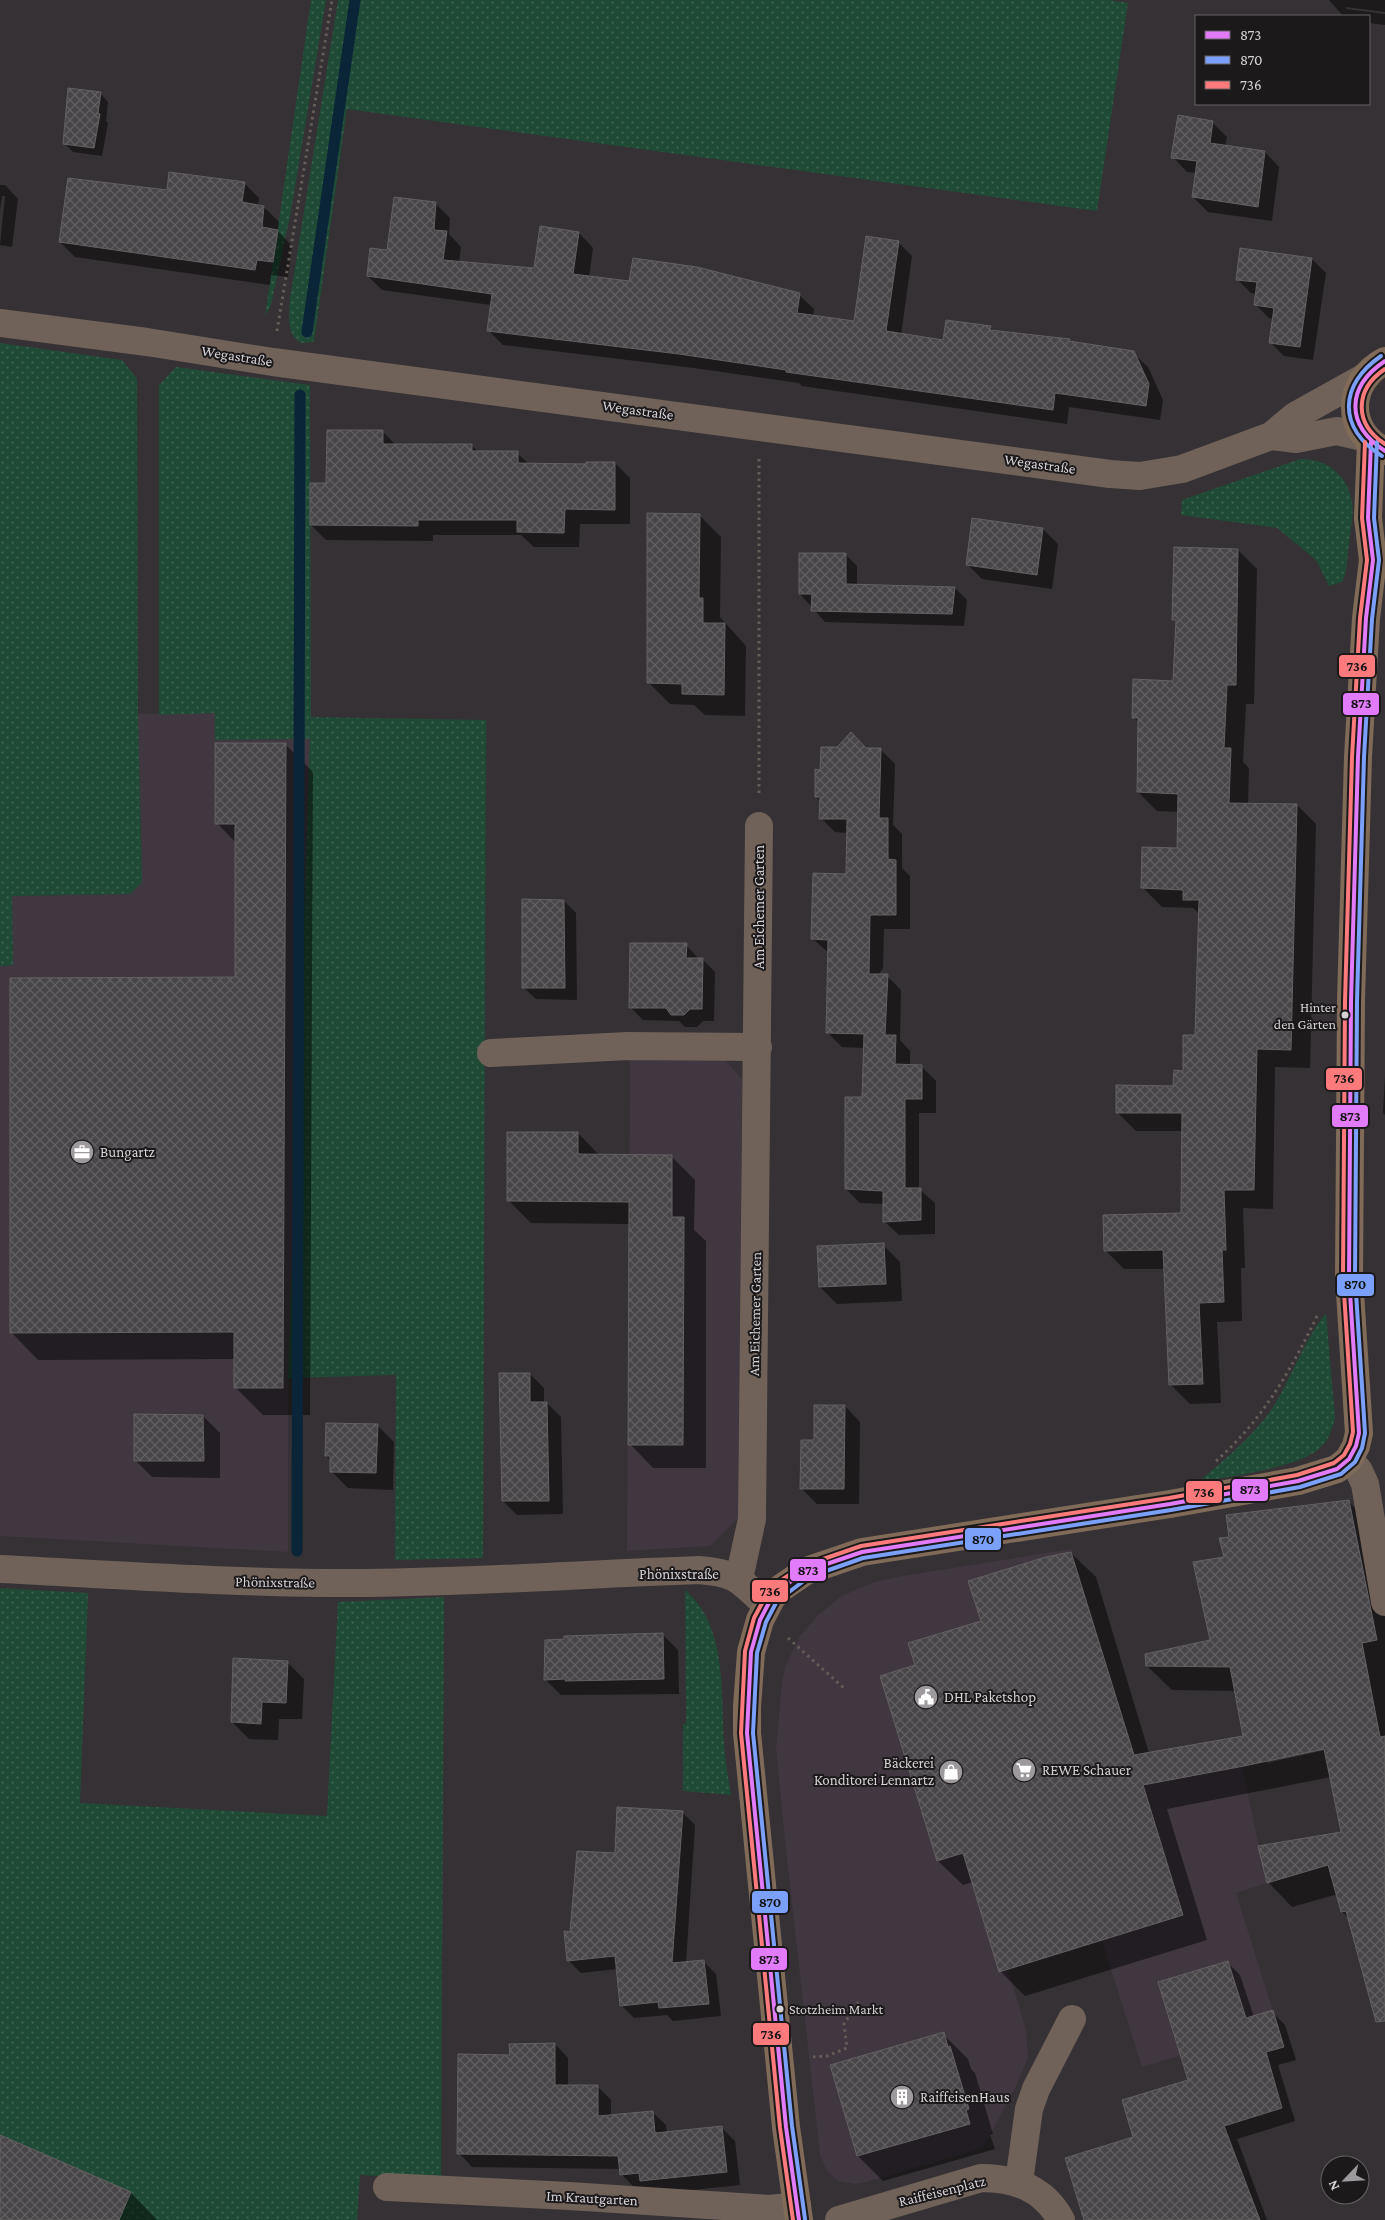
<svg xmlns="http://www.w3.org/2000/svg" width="1385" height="2220" font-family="'Crimson Pro',serif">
  <defs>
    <pattern id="grass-dots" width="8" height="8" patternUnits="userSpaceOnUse" patternTransform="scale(1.25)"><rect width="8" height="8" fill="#1f4b36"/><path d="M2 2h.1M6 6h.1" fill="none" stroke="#3f6452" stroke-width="1.8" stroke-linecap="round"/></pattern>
    <pattern id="building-cross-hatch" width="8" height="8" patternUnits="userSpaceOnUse" patternTransform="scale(1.25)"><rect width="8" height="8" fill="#484648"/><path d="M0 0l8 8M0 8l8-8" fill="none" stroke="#626062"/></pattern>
  </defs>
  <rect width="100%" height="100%" fill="#353134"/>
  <g fill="#413740">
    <path d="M215,713L216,740L310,739L288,1378V1552L0,1536V966L13,965L12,896L130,894L142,882L138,714Z"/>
    <path d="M630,1058L724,1059L742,1079L738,1518L710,1546L627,1551Z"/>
    <path d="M1071,1549L1143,1785L1242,1767L1267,1883L1236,1893L1278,2027L1142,2067L1102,1941L1008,1970L1026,2029L1028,2058L1016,2086L983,2148L866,2182L855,2184L838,2181L827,2171L820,2155L785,1841L776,1748L782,1682L786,1665L800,1636L818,1615L842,1596L874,1582L903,1576Z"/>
  </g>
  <g fill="url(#grass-dots)">
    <path d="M311,0H326L291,211L271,305L261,323L265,316Z"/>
    <path d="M338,0H1109L1128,3L1097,211L347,109L314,342L301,343C286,335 289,313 290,299Z"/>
    <path d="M0,343L122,360L137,379L138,714L142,882L130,894L12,896L13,965L0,966Z"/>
    <path d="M176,367L310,385L311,717L486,720L483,1558L395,1560L396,1375L288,1378L310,739L215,740V713L159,715V385Z"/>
    <path d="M1300,459C1326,458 1348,475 1352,502C1354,515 1350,531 1349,544C1347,556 1348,572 1342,582L1329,586L1316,560L1277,528L1181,515L1182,500Z"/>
    <path d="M1326,1313L1335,1418C1332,1428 1330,1438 1322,1446C1303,1468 1227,1476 1197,1483C1224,1460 1253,1437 1273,1407C1292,1377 1304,1340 1326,1313Z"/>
    <path d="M0,1588L88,1593L80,1803L327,1816L338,1602L444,1597L441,2180L360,2175L357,2220H119L131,2192L0,2135Z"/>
    <path d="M685,1590C727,1625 721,1692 724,1742C725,1760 728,1777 731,1795L683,1791V1724H686Z"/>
  </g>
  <g fill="#0007" fill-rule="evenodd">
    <path d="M1329,0H1385V12L1346,7V9L1385,14V25L1369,23V16H1343Z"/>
    <path d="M100,93L108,102L106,121L108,123L102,156L73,152L65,144Z"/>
    <path d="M1212,122L1227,137L1225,146L1265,152L1279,167L1272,221L1208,212L1193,197L1197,173L1187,172L1173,157Z"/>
    <path d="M244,183L259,198L258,206L264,207L279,222L278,231L292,246L288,277L271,275L270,285L75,257L60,242L168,191Z"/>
    <path d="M0,185H5L18,199L12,247L0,245L5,196H2L0,211Z"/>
    <path d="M436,204L450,218L449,234L461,247L459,263L535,269L579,233L593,248L589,277L630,282L799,295L814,309L813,316L855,322L898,242L912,256L901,335L944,341L990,327L995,332L1069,341L1071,343L1133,353L1148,367L1163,400L1160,420L1069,407L1067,424L802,386L799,383L694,368L503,345L488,330L491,305L382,290L368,276L388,251Z"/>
    <path d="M1241,250L1312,259L1326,273L1313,360L1284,356L1270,342L1274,319L1269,318L1256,305L1257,294L1251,293L1237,279Z"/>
    <path d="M383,432L396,445H471L479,452L517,453L530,465L588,466L615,463L630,478V524H580L579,547H534L521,535H433V541L326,540L311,525L327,484Z"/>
    <path d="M699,515L721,537L720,617L746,646L745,716L705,715L694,705L670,704L649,683Z"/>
    <path d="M1043,529L1058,544L1052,589L982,579L967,564Z"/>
    <path d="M1238,550L1257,569L1254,704H1246L1243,762L1249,768L1248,804L1297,805L1316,824L1310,1068L1275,1067L1273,1209L1243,1208L1245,1268H1241L1242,1321L1217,1322L1221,1403L1190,1404L1171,1385L1165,1269H1124L1105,1250L1182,1214L1183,1131H1136L1117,1112L1174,1087L1184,1072L1196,1037L1200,914L1193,908L1162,907L1143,888L1178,849L1179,812L1157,811L1138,792L1139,723L1134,718L1175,682L1177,623L1174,620Z"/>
    <path d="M845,554L857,566V585L955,588L967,600L964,626L825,622L800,594Z"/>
    <path d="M285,744L313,772L310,1415H263L235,1387V1359L38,1360L11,1332L236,978V843L217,823Z"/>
    <path d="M866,749H880L895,764L893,825L902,834V868L910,876V929H884L883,968L878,976H887L901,990L900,1040L910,1051V1066L922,1067L936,1081V1113H919V1189L935,1203V1234L899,1235L884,1221V1204L860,1203L846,1189L863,1098L865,1048L842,1047L827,1032L829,953L813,939L848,875V833L835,832L821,818V802L816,797L822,771Z"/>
    <path d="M564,901L576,913L577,1000L536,999L523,987Z"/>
    <path d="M686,945L699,959H702L715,972L714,1021H703L697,1027H685L679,1021L643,1020L631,1008Z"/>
    <path d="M1385,1076V1115L1383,1113Z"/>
    <path d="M578,1133L600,1156L672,1157L695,1180L694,1230L706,1241V1468H653L630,1444V1224L531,1223L508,1200Z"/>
    <path d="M883,1245L900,1262L902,1301L837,1304L820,1287Z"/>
    <path d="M530,1374L544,1388V1403H547L561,1417L563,1514L517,1515L503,1501Z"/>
    <path d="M845,1406L860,1422L859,1504H817L802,1489L815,1441Z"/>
    <path d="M203,1416L220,1433V1478L152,1477L135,1460Z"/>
    <path d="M377,1425L394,1442L393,1490L348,1488L331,1471V1461L326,1456Z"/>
    <path d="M1349,1502L1373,1526L1385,1587V2019L1349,1918L1342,1912L1338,1894L1292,1907L1268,1882L1342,1833L1331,1777L1167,1809L1207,1940L1025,1996L1000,1971L973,1882L963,1885L938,1861L882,1677L917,1666L983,1621L1071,1553L1096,1577L1149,1753L1245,1737L1236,1691L1172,1690L1147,1666L1212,1641L1230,1538ZM1329,1746L1330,1749L1267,1763V1760Z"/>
    <path d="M663,1635L678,1650L679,1694L561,1695L545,1679Z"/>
    <path d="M287,1662L304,1679L302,1719H279L278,1740L249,1739L232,1722Z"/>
    <path d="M682,1812L695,1825L686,1963L703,1961L716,1974L721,2016L673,2021L667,2015L634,2018L621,2005L618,1969L581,1973L568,1960L571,1933L616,1854Z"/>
    <path d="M1227,1962L1240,1975L1254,2017L1272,2012L1285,2025L1296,2060L1278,2065L1295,2121L1237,2139L1267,2220H1085L1135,2138L1190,2081Z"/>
    <path d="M943,2034L968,2059L971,2069L975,2073L993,2134L990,2135L995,2149L883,2181L858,2156Z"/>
    <path d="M555,2044L568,2058V2086L598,2087L611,2100V2116L652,2112L666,2125L667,2133L722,2128L735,2141L740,2185L655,2194L648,2187L635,2188L621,2174V2169L472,2167L459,2153L511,2056Z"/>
    <path d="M0,2136L131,2193L157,2220H0Z"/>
  </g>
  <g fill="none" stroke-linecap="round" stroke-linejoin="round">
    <g stroke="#0a2438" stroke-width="11">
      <path d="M307,332L355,0"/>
      <path d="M297,1551L300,395"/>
    </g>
  </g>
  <g fill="url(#building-cross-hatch)" stroke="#646063">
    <path d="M68,88L101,92L98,113L100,114L94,148L63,144Z"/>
    <path d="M1178,115L1213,121L1210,143L1265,151L1258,207L1192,197L1197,161L1171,158Z"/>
    <path d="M169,172L245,182L242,202L264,206L262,227L278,230L273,262L257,260L255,270L59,242L68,178L167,190Z"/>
    <path d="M394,197L436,202L434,230L447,231L443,260L534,268L540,226L579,232L573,274L629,281L633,258L697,267L800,293L797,313L854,321L866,236L899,241L886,331L943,340L946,320L991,326L990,330L1070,339L1069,341L1134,351L1149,384L1146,406L1055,393L1053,410L786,372V370L679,354L487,331L492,294L367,276L370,248L387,250Z"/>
    <path d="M1240,248L1312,258L1300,347L1269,343L1274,308L1254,305L1257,282L1236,280Z"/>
    <path d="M327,430H383V444H472V451H518V463L586,464V462H615V510L565,509L564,533L517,532V520H418V526L310,525V483H326Z"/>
    <path d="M647,513L700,514L699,598H703V623H725L724,695L682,694V684L647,683Z"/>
    <path d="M972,518L1043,528L1037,575L966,565Z"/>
    <path d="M1174,547L1238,549L1236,685H1227L1224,748H1231L1229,803L1297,804L1291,1050L1257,1049L1254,1190H1224L1226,1250H1222L1224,1302L1199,1303L1203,1384L1169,1385L1163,1250L1104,1251L1103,1215L1181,1213L1182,1113H1116V1085L1173,1086L1174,1070L1183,1071V1035H1195L1199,900H1183V890L1141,888L1142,847L1177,848L1178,794L1137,792L1138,718H1132L1133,679L1173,681L1176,620H1172Z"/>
    <path d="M799,553H846V584L955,587L952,614L811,611L812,594H799Z"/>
    <path d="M851,732L866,748H881L879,818H888V859L896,860V915H870L869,974H888L885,1035H896L895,1064L922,1065V1099H905V1188H921V1220L883,1222V1191L845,1189V1097H862L864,1034L826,1033L828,940L811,939L813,873L846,874L847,819H819L820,797H815V769L820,770L821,747H837Z"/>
    <path d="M215,743H286L283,1388H234V1332L10,1333V978L235,977V824H215Z"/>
    <path d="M522,899L564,900L565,988H522Z"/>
    <path d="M630,943H687L686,958H703L702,1009H690L684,1015H671L666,1008H629Z"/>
    <path d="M507,1132H578V1154L672,1155V1217H684L683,1445H628L629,1202L507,1201Z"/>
    <path d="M884,1243L886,1284L819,1287L817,1246Z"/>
    <path d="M499,1373H530V1402H547L549,1501H502Z"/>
    <path d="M814,1405H845L844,1489H800L801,1440H814Z"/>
    <path d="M134,1414L203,1415L204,1461H134Z"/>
    <path d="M326,1423L378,1424L376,1473L330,1472V1456H325Z"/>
    <path d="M1349,1500L1377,1640L1362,1643L1380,1737L1385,1736V2021L1376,2022L1346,1911L1341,1912L1328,1865L1267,1883L1258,1846L1341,1832L1324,1749L1244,1766L1143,1785L1183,1915L999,1972L963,1853L937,1861L880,1676L915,1665L908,1643L981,1621L968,1581L1046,1557L1071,1552L1134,1755L1243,1736L1230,1667L1146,1666L1145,1654L1210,1640L1193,1562L1224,1557L1219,1538L1229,1537L1226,1515Z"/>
    <path d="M663,1633L664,1679L565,1681L566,1679L544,1680L545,1640L564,1639V1636Z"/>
    <path d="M233,1658L288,1661L286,1703L262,1702L261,1724L231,1722Z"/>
    <path d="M617,1807L683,1811L672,1963L704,1960L709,2004L659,2008L658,2002L620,2006L615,1956L567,1961L564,1931L570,1932L577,1851L615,1853Z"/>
    <path d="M1228,1961L1246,2018L1273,2010L1284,2047L1266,2052L1282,2108L1224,2126L1260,2220H1084L1065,2158L1133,2137L1122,2100L1188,2080L1158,1982Z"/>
    <path d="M944,2032L948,2047L950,2046L969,2109L966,2110L970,2124L857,2156L830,2065Z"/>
    <path d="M555,2043V2085H598V2116L653,2111L655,2133L722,2126L727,2172L640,2181L639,2173L620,2175L618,2156L457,2154L458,2054L510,2055L509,2044Z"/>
    <path d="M0,2135L131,2192L119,2220H0Z"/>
  </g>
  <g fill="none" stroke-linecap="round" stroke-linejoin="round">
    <g stroke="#675d58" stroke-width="3" stroke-dasharray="2.5 4" stroke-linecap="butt">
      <path d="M277,331L332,0"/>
      <path d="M759,459V793"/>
      <path d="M1216,1461C1262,1421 1291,1370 1317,1316"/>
      <path d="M788,1638L845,1689"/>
      <path d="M813,2057L827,2056L847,2048L844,2024L858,2002"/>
    </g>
    <g stroke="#706258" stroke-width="28">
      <path d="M0,323L147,342L273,362L1110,474L1140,476L1182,469L1271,436L1295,416L1365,377"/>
      <path d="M1271,436L1296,439L1337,431L1367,438"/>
      <path d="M491,1053L628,1046L758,1047"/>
      <path d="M1349,1459L1359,1471L1365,1484L1385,1602"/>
      <path d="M0,1569C122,1575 244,1584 366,1583C477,1582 587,1574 698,1570C737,1573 739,1579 766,1605"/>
      <path d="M739,1579L752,1519L759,826"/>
      <path d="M1019,2182L1029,2109L1036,2089L1072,2019"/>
      <path d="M387,2187L569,2196L770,2209L797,2206"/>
      <path d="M839,2220L981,2178C1015,2178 1044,2188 1061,2220"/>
    </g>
    <g stroke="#806a58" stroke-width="28">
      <path d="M1385,361C1346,381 1344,432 1385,451"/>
      <path d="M799,2220L786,2127L747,1733V1707L751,1652L760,1620L772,1597L781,1588L806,1571L862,1552L1170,1504L1298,1481L1337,1469L1349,1459L1356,1446L1359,1433L1349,1277L1351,1001L1358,757L1366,618L1373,560L1368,518L1371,442"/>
    </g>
    <g stroke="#1c191b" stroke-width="8">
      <g id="bus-1">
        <path d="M1385,361C1346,387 1345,425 1385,451"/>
        <path d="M799,2220L786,2127L747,1733L751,1652L760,1620L772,1597L781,1588L806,1571L862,1552L1170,1504L1298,1481L1337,1469L1349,1459L1356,1446L1359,1433L1349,1277L1351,1001L1358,757L1366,618L1373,560L1368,518L1371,442"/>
      </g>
    </g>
    <g stroke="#1c191b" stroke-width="8">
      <g id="bus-2">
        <path d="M1381,356C1339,385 1337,428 1382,456"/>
        <path d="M805,2219L792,2126L753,1733L757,1653L766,1622L777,1601L809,1577L863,1558L1171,1510L1300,1487L1341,1474L1355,1462L1362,1448L1365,1433L1355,1277L1357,1001L1364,757L1372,619L1379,560L1374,518L1377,442"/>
      </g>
    </g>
    <g stroke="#1c191b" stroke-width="8">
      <g id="bus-3">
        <path d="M1385,369C1355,389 1353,423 1385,444"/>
        <path d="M793,2220L780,2128L741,1733L745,1651L754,1618L767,1594L777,1583L803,1566L861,1546L1169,1498L1297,1475L1334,1463L1344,1455L1350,1444L1353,1432L1343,1277L1345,1001L1352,757L1360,618L1367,560L1362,518L1365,442"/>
      </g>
    </g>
    <use href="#bus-1" stroke="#e27bfa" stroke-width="4"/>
    <use href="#bus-2" stroke="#7ba0f9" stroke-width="4"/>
    <use href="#bus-3" stroke="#fc7a7b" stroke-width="4"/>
  </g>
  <defs>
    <g id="office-disc" transform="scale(1.25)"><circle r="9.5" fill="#9d999c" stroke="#1c191b"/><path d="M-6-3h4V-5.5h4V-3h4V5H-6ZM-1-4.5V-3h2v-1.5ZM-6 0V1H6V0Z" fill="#fff"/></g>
    <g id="civic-disc" transform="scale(1.25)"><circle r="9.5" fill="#9d999c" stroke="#1c191b"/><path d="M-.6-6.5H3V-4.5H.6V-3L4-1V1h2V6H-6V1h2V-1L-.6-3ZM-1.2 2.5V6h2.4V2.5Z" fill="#fff"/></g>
    <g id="supermarket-disc" transform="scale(1.25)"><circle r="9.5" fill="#9d999c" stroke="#1c191b"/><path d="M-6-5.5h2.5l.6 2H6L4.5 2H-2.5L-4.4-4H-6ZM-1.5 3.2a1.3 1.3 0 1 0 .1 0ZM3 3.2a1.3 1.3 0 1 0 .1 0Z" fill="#fff"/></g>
    <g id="shop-disc" transform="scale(1.25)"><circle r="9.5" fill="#9d999c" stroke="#1c191b"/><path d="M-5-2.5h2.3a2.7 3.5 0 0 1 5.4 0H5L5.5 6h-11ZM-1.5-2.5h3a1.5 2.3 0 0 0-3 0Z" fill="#fff"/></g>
    <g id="building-disc" transform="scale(1.25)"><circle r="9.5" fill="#9d999c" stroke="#1c191b"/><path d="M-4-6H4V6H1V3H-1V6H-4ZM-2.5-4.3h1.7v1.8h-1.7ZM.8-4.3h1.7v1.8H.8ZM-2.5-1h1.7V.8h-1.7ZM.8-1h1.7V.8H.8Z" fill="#fff"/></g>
  </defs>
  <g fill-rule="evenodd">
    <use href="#office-disc" x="82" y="1152"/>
    <use href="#civic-disc" x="926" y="1697"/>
    <use href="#supermarket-disc" x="1024" y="1770"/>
    <use href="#shop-disc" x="951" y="1772"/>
    <use href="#building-disc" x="902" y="2097"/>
  </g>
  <g fill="#d5d1d4" stroke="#1c191b" stroke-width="2">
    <circle cx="1345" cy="1015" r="4.5"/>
    <circle cx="780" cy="2009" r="4.5"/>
  </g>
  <g text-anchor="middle" stroke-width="4" stroke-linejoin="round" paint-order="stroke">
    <g font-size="14" fill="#d5d1d4" stroke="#1c191b" text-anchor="end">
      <text x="1336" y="1012">Hinter<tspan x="1336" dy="17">den Gärten</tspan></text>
      <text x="789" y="2014" text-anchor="start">Stotzheim Markt</text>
    </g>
    <g font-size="15" fill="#d5d1d4" stroke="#1c191b">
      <text transform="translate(237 356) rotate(9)" y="5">Wegastraße</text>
      <text transform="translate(638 410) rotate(8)" y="5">Wegastraße</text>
      <text transform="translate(1040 464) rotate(8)" y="5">Wegastraße</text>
      <text transform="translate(759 907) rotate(-90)" y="5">Am Eichemer Garten</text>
      <text transform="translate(755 1314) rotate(-89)" y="5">Am Eichemer Garten</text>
      <text x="679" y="1579">Phönixstraße</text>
      <text transform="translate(275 1582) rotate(1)" y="5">Phönixstraße</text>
      <text transform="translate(942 2191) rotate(-14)" y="5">Raiffeisenplatz</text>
      <text transform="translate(592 2198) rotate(3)" y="5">Im Krautgarten</text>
    </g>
    <g font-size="15" fill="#d5d1d4" stroke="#1c191b" text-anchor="start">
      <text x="100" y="1157">Bungartz</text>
      <text x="944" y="1702">DHL Paketshop</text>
      <text x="934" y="1768" text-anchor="end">Bäckerei<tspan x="934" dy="17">Konditorei Lennartz</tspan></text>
      <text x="1042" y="1775">REWE Schauer</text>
      <text x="920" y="2102">RaiffeisenHaus</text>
    </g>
  </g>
  <g stroke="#1c191b" stroke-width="2">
    <rect x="1338" y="654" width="38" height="24" rx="5" fill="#fc7a7b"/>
    <rect x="1342" y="692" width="38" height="24" rx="5" fill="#e27bfa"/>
    <rect x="1325" y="1067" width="38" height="24" rx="5" fill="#fc7a7b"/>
    <rect x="1331" y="1104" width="38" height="24" rx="5" fill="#e27bfa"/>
    <rect x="1336" y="1273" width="39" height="24" rx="5" fill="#7ba0f9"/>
    <rect x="1231" y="1478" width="38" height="24" rx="5" fill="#e27bfa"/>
    <rect x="1185" y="1480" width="38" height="24" rx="5" fill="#fc7a7b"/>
    <rect x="964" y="1527" width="38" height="24" rx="5" fill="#7ba0f9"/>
    <rect x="789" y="1558" width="38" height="24" rx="5" fill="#e27bfa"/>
    <rect x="751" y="1579" width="38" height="24" rx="5" fill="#fc7a7b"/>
    <rect x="751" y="1890" width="38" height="24" rx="5" fill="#7ba0f9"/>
    <rect x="750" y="1947" width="38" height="24" rx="5" fill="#e27bfa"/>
    <rect x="752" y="2022" width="38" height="24" rx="5" fill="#fc7a7b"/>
  </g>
  <g font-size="14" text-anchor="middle" font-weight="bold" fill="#111">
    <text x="1357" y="671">736</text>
    <text x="1361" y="708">873</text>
    <text x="1344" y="1083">736</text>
    <text x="1350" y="1121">873</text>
    <text x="1355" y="1289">870</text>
    <text x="1250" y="1494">873</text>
    <text x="1204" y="1497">736</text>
    <text x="983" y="1544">870</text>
    <text x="808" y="1575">873</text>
    <text x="770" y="1596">736</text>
    <text x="770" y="1907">870</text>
    <text x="769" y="1964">873</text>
    <text x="771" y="2039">736</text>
  </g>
  <rect x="1195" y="15" width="175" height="90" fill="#1c191b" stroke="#666365"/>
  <rect x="1205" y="31" width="25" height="8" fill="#e27bfa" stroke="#666365"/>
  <text x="1240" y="40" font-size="15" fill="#d5d1d4">873</text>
  <rect x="1205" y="56" width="25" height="8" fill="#7ba0f9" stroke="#666365"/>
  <text x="1240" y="65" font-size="15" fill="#d5d1d4">870</text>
  <rect x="1205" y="81" width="25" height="8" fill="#fc7a7b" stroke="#666365"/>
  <text x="1240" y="90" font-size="15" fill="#d5d1d4">736</text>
  <g transform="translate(1345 2180) rotate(245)"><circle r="24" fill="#1c191b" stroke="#666365"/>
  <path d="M0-4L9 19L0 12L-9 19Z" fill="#9d999c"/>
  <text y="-8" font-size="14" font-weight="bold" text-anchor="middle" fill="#d5d1d4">N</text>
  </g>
</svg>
